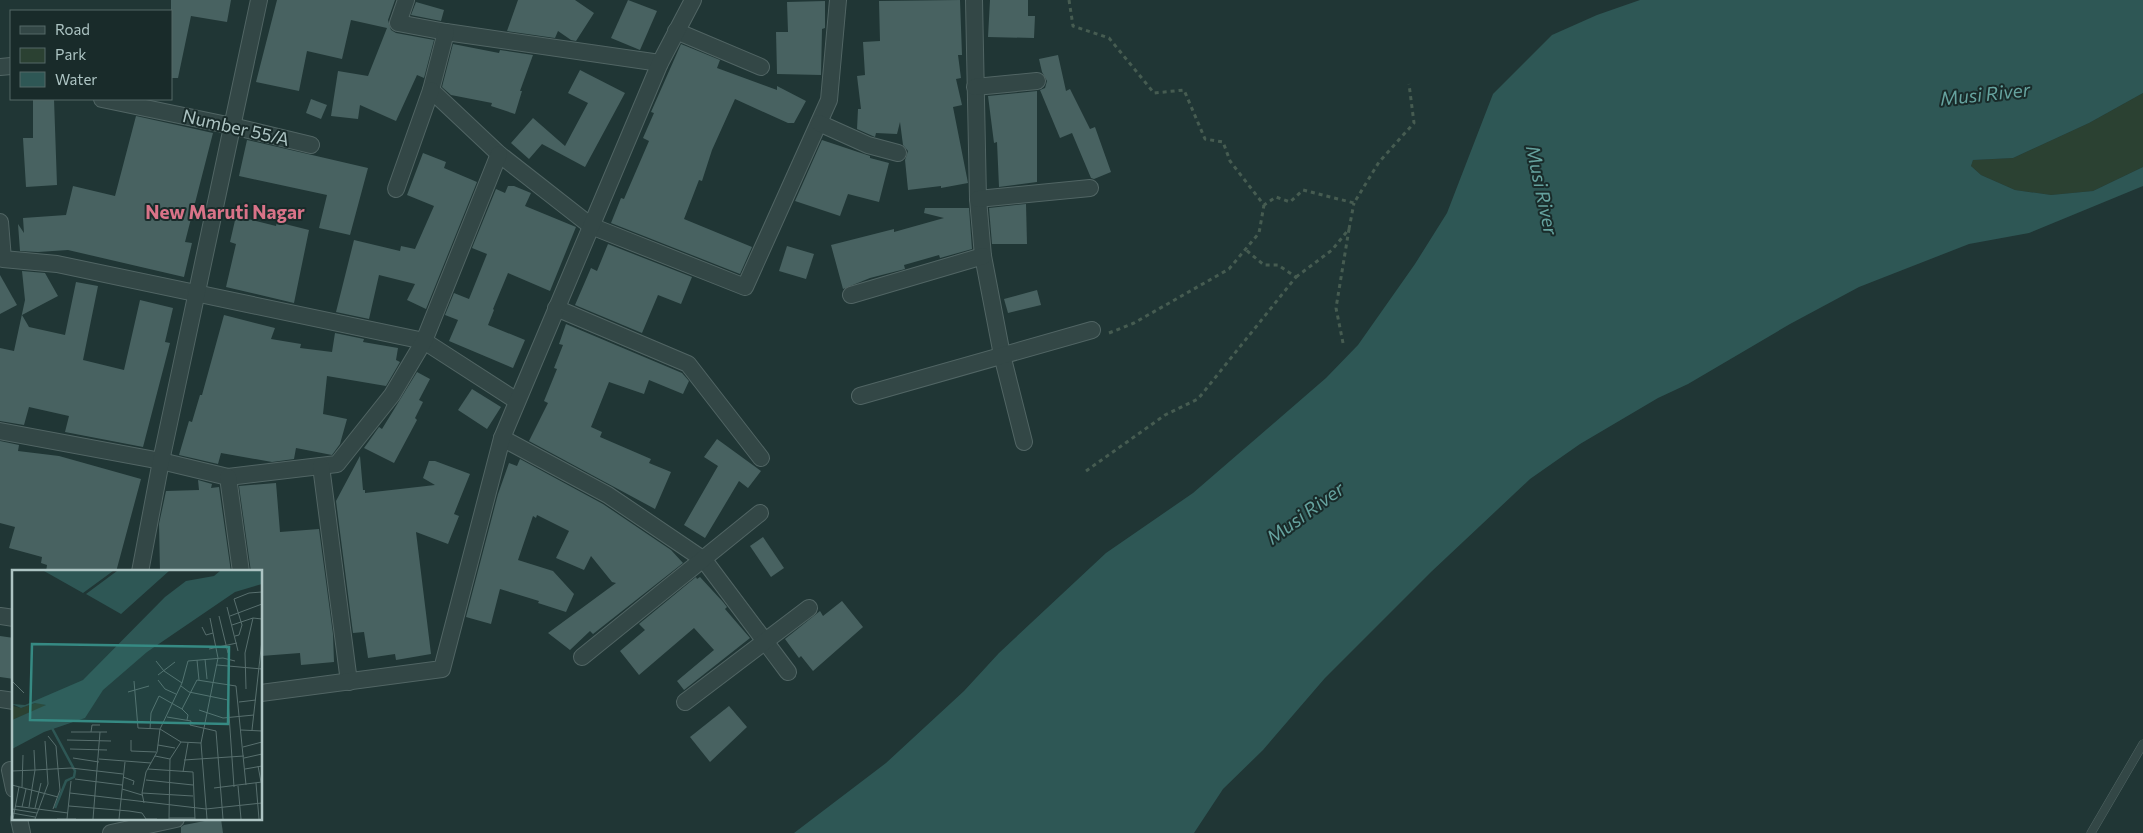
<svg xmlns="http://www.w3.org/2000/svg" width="2143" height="833" font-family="Commissioner,sans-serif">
  <rect width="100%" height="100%" fill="#203635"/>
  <path fill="#2b4132" d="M2143,93V167L2093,191L2051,195L2015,190L1981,175L1971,166L1973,160L2013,158L2089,123Z"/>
  <path fill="#2e5755" d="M1640,0H2143V93L2089,123L2013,158L1973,160L1971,166L1981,175L2015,190L2051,195L2093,191L2143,167V186L2029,233L1969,244L1859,287L1790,324L1688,384L1658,398L1580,444L1530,479L1431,572L1325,678L1263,750L1223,789L1194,833H794L886,763L964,691L999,653L1106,553L1193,493L1326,378L1358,345L1415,264L1447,213L1493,94L1552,35L1597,15Z"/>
  <g fill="#486261">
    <path d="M171,0H231L227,22L191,16L178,78H171Z"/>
    <path d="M277,0H395L388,20L391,30L396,33L434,40L424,78L417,75L396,121L360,105L358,119L331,116L338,71L368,76L387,28L351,20L342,59L307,51L299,91L256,82Z"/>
    <path d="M518,0H575L594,13L576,41L571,40L558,31L555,38L507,31Z"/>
    <path d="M628,0L657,11L640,50L611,38Z"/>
    <path d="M960,0L962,55H958L961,78L956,79L962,105L953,107L968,183L941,188V186L908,190L905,160L908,151L903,145L900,122L897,134L876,133L875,137L857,129L858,109H861L857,76L865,75L863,42L880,41L879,1Z"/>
    <path d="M990,0H1028V16H1035L1034,38L988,37Z"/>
    <path d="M825,1V28L822,29L821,75L777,74L776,32H788L787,2Z"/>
    <path d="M416,2L444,10L441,21L411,15Z"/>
    <path d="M453,44L499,53L500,50L533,55L520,91H522L515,114L491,106L492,103L451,95L442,87Z"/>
    <path d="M681,44L720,60L717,68L777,90V86L806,101L794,123H788L735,99L712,150L702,181L699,180L684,219L752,247L740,274L611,223L621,198L624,199L649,141L643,138L654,113L651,112Z"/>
    <path d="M1058,55L1066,91L1070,89L1090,129L1095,127L1111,172L1094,179L1091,178L1072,133L1060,138L1040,90L1045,88L1047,81L1042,72L1039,59Z"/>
    <path d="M580,70L625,93L585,167L542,144L529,159L511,143L533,118L565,146L588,103L568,93Z"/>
    <path d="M1037,91V182L999,187L997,142L994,143L988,96Z"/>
    <path d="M33,99H54L57,185L26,187L23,138H33Z"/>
    <path d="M311,99L327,105L321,119L306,113Z"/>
    <path d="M136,116L213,133L185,242L192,243L184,277L68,250L38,252L20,251L18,224L24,233L23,218L66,215L73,186L115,196Z"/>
    <path d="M247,140L368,168L350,235L319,228L327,195L239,176Z"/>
    <path d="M822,140L870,156V158L889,163L879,202L848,194L840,216L795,201Z"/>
    <path d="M423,153L446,162L444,168L477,182L426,309L407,300L415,284L379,275L369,319L336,312L354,240L400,251L401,246L415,249L434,206L407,195Z"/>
    <path d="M508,186H514L531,193L525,206L576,227L550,291L508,273L493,309L494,310L488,325L525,340L513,368L449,341L458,320L445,315L454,293L469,299L487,254L472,248L496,189L505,193Z"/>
    <path d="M1026,204L1027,244H992L989,208Z"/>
    <path d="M925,208H969L972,249L940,258L939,255L904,265L905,269L870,278L843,289L831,245L894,229V232L944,218L924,213Z"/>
    <path d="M236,216L276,226L277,222L309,230L294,303L226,287L236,244L230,242Z"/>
    <path d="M608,244L692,277L681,304L658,295L642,333L575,305L591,268L597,271Z"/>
    <path d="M787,246L814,254L806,279L779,271Z"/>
    <path d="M22,271L45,273L58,296L22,315L29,327L65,335L76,282L98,286L83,360L124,370L140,300L173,308L165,342L170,343L143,447L65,432L69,416L29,407L24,425L0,421V348L14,351L25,300Z"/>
    <path d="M0,275L17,305L0,314Z"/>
    <path d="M1037,290L1041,305L1008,313L1004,299Z"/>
    <path d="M224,315L275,328L271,339L301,344L300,348L332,352L335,333L364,339L363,342L398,348L396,360L400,362L386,386L327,376L323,414L347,419L340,444L332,455L296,448L294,459L272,462L221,453L218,464L179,455L189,421L192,422L200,395H202Z"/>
    <path d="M566,324L682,373L689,381L683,394L649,380L644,394L609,382L591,427L602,432L600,437L651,459L649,463L671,472L655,509L529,441L548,403L544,401L557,369L554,368L563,345L559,344Z"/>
    <path d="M417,372L430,379L419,400L423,402L415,418L417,420L394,463L364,448L379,427L382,429Z"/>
    <path d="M472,389L501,407L487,429L458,410Z"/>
    <path d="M717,439L761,471L748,488L739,481L705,538L684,525L718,466L704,457Z"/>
    <path d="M0,441L19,445L18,451L59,456L141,479L116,572H46L47,565L41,563L42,557L9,548L15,527L0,523Z"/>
    <path d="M360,456L363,490H365V493L435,485L423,478L429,461H435L470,474L454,514L459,516L448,544L416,532L431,654L396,660L395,654L368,658L364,632L353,633L336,501Z"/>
    <path d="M520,459L603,504L671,550L683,563L593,634L590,631L570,650L548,633L616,583L612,582L591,556L584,570L556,558L569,531L537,515L536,518L533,516L518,560L553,571L574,594L566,612L538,603L539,601L500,589L491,624L466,617L498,494L509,463L517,466Z"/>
    <path d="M198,480L212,484L211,488L219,487L231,572H160L159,524L166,491L199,490Z"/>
    <path d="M276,483L280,532L319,529L333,634L334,662L301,665L300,653L261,656V572H251L239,486Z"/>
    <path d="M763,537L784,568L771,577L750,546Z"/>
    <path d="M696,577L697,579L700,577L723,602L727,607L725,609L750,638L684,690L677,681L714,650L694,628L639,675L620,651L645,630L639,624Z"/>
    <path d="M842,601L863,627L813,671L801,656L799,658L785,639L820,611L823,616Z"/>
    <path d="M0,636L14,638V679L0,677Z"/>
    <path d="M729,706L747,727L710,762L690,737Z"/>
    <path d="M215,819H221L223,833H181V827L184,825Z"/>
  </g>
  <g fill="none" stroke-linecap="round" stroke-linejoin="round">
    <g stroke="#516564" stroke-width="9">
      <path id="service" d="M2091,833L2143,744"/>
    </g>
    <g stroke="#516564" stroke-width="18">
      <g id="minor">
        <path d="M406,0L398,23L446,32L660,63"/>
        <path d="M974,0L978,199L983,256L1002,355L1024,442"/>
        <path d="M676,31L761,67"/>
        <path d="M446,32L431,90L499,154L591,226L745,287L829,100L838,0"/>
        <path d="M0,67L11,66"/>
        <path d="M975,87L1037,81"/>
        <path d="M102,99L232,126L311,145"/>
        <path d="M819,123L868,145L898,153"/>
        <path d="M396,189L431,90"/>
        <path d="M978,199L1090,188"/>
        <path d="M0,222L3,259L57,264L424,341L517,401"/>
        <path d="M851,295L983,256"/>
        <path d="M556,308L688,364L761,458"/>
        <path d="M860,396L1092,330"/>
        <path d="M0,431L161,461L228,477L337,464L392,395L424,341L499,154"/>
        <path d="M502,438L608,495L704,560L788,672"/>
        <path d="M321,466L349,682"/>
        <path d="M228,477L241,572"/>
        <path d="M140,572L161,461L259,0"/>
        <path d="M0,616L14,618"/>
        <path d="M582,657L760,513"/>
        <path d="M261,693L442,669L502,438L660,63L693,0"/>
        <path d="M0,699L14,701"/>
        <path d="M685,702L809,608"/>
        <path d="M10,770L14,789"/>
        <path d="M19,819L22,833"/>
        <path d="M111,833L176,819"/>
      </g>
    </g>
    <g stroke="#465c51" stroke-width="3" stroke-dasharray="4 4" stroke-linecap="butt">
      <path d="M1069,0L1073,26L1109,38L1154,93L1184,90L1205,139L1223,142L1230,161L1264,205L1276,197L1290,202L1303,190L1354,203L1379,162L1414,123L1409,84"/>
      <path d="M1296,277L1332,250L1349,229L1354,203"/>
      <path d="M1109,333L1134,323L1229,269L1259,233L1264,205"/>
      <path d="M1343,343L1336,308L1349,229"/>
      <path d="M1086,471L1165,415L1198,399L1296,277L1278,265H1264L1246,250"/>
    </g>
    <use href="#service" stroke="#334746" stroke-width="8"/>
    <use href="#minor" stroke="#334746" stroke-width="16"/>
  </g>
  <g text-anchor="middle" stroke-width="4" stroke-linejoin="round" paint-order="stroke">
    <g font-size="18" fill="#adc4c3" stroke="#192b2a">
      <text transform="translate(236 128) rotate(13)" y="6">Number 55/A</text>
    </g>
    <g font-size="19" font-style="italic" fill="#66a39f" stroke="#192b2a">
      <text transform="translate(1985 94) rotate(-6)" y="7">Musi River</text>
      <text transform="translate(1542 190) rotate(78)" y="7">Musi River</text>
      <text transform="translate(1305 513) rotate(-36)" y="7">Musi River</text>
    </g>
    <g font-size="19" font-weight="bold" fill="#d97388" stroke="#192b2a">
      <text x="225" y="219">New Maruti Nagar</text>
    </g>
  </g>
  <g transform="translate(12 570)">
    <rect width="250" height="250" fill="#203635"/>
    <path d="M27,132L34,136L0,150V136L9,138Z" fill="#2b4132"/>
    <path d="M32,1H101L71,23ZM105,1H157L109,44L74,24ZM208,1H250V14L223,22L135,82L91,120L73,148L32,162L0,179V150L34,135L23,133L9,138L0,134L13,135L71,110L153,27L174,11L202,6Z" fill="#2e5755"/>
    <path fill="none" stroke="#2e5755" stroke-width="2.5" d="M40,158L63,201L62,207L54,211L43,238"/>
    <path fill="none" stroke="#586f6e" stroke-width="1" d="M215,37L226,81M207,46L216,83M218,46L250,34M220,55L241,48L250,49M190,57L194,65L201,63M223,66L227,65L230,55L222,29L237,23L250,22M197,79L225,73M193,89L195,109M185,90L187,110M144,91L152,101L170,113M205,95L250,99M146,105L163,92M146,110L153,119L164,124M0,111L12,123M122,111L126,158L148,159L169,172L189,173M169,116L177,122L216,130L222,217M234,119L233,83L241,48M116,122L137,116M227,132L244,130M170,139L185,110L224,116L234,215M187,140L211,148L242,145M155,147L179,151L178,155L204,161L211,249M138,159L139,143L147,126L170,139L176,145L175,150M229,160L250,161M240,160L250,70M59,162H95M79,162L80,155H88M36,166L44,176L46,199L48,220L41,239M55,170L99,171M119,170V181L144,182M146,175L163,178M231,177L250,172M58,179L95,180M22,180L23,200L59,198L111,204M143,186L158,189M61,188L87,192M232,188L250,184M87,189L139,193M172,190L232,186M246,196L249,212M136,199L181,202L183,249M233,199L250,196M0,201L23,200L17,237M171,202L176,173M111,207L122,211L121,215M63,209L110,215M134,210L181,215M244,213L247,249M0,215L46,227M226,216L229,249M10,217L11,185M202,218L250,212M110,219L130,225M58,223L194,239L250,233M130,223L181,226M132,233L130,223L134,202L145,182L148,159L170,113L176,91L211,88L223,91M3,236L56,243M57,236L117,241L130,243L134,249H145M10,237L14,219M23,238L29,213M0,239L25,243M0,243L23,247M157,248H183M1,249L7,217M23,249L36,214L33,171M45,249H64M55,249L59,211M81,249L88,162M107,249L113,192M157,249L158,189L169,172M195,249L189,173L206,88L198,48"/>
    <path fill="#368a83" fill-opacity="0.15" stroke="#368a83" stroke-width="2.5" d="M20,74L217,77L216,154L18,150Z"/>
    <rect width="250" height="250" fill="none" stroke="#adc4c3" stroke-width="2.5"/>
  </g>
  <rect x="10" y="10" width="162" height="90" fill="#192b2a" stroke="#546867"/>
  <rect x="20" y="26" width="25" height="8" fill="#334746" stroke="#546867"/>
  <text x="55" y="35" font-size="15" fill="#adc4c3">Road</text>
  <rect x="20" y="48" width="25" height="15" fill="#2b4132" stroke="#546867"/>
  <text x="55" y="60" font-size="15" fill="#adc4c3">Park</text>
  <rect x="20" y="72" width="25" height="15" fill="#2e5755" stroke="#546867"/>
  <text x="55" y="85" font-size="15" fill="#adc4c3">Water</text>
</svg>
